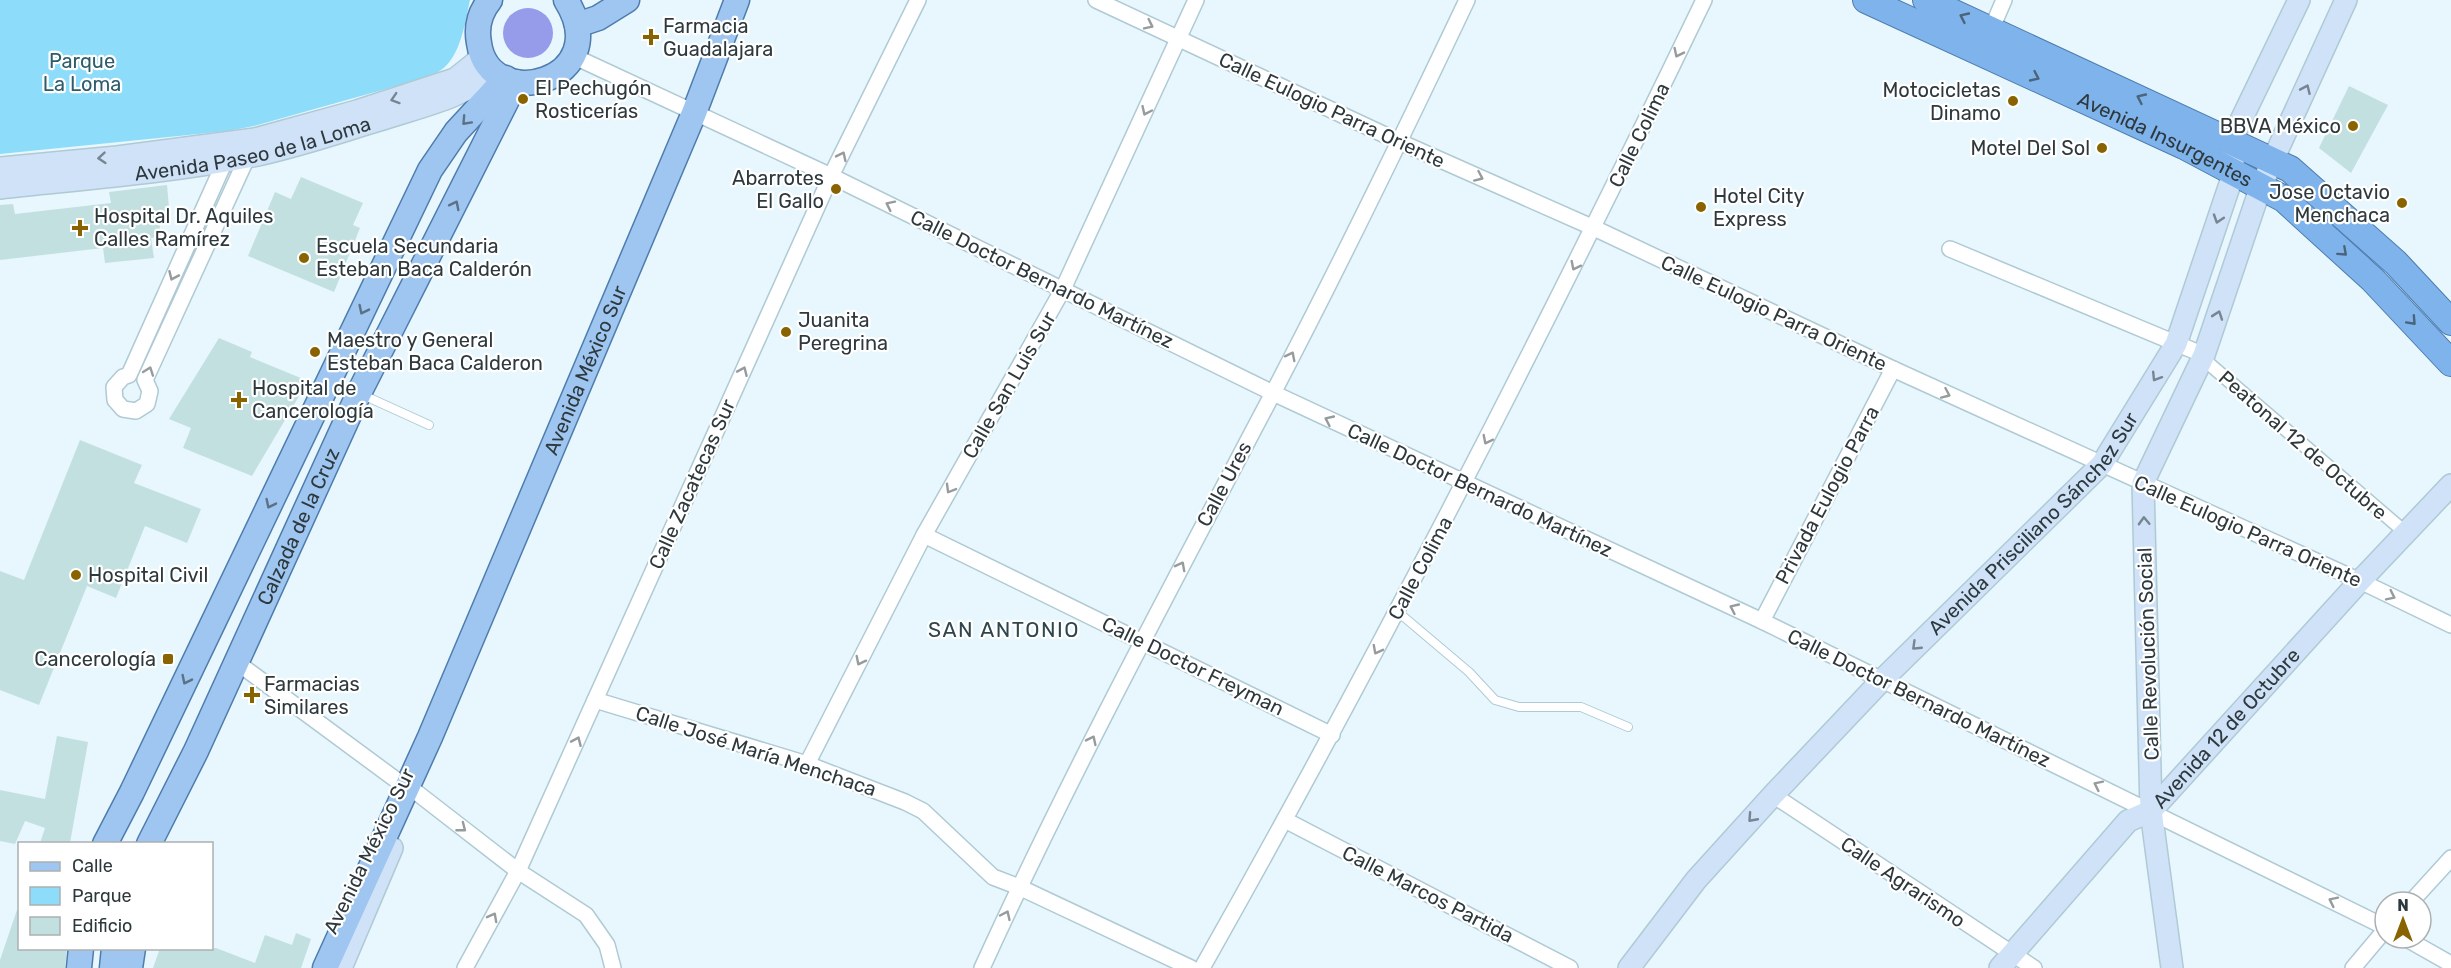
<svg xmlns="http://www.w3.org/2000/svg" width="2451" height="968" font-family="Rubik,sans-serif">
  <rect width="100%" height="100%" fill="#e7f7fd"/>
  <path fill="#8ddcfa" d="M0,0H470C465,22 461,56 441,70C434,75 425,77 418,80L254,126L228,131L0,154Z"/>
  <circle fill="#969bea" cx="528" cy="33" r="25"/>
  <g fill="#c2e0e0">
    <path d="M2349,86L2388,105L2351,173L2319,148Z"/>
    <path d="M301,177L363,203L353,225L360,228L334,292L248,256L275,192L291,199Z"/>
    <path d="M167,185L170,219L159,220L161,237L151,238L154,258L105,263L103,248L0,260V205L13,204L15,214L111,203L109,192Z"/>
    <path d="M219,338L252,352L250,357L308,381L252,476L183,448L191,428L169,419Z"/>
    <path d="M80,440L142,465L134,483L201,509L187,543L145,526L116,598L87,586L39,705L0,690V571L24,580Z"/>
    <path d="M57,736L88,742L70,843H40L45,828L25,821L15,844L0,841V790L45,799Z"/>
    <path d="M17,910H20V948H67L65,968H0V960Z"/>
    <path d="M296,933L311,939L301,968H153L160,948H216L255,963L265,935L292,945Z"/>
  </g>
  <g fill="none" stroke-linecap="round" stroke-linejoin="round">
    <g stroke="#afcad4" stroke-width="10">
      <g id="service">
        <path d="M363,395L429,425"/>
        <path d="M1398,612L1469,672L1495,700L1519,707H1581L1628,727"/>
      </g>
    </g>
    <g stroke="#afcad4" stroke-width="15">
      <path id="pedestrian" d="M2204,355L2208,363L2406,533"/>
    </g>
    <g stroke="#afcad4" stroke-width="18">
      <g id="minor">
        <path d="M1096,0L1400,142L1594,228L1893,369L2360,581L2451,625"/>
        <path d="M1991,30L2004,0"/>
        <path d="M573,56L831,176L1273,393L1762,621L2385,927"/>
        <path d="M224,153L225,161L129,375L123,377L114,387L115,400L123,409L136,411L147,404L150,391L145,380L251,149"/>
        <path d="M1950,249L2204,355"/>
        <path d="M924,535L1332,735"/>
        <path d="M1762,621L1893,369"/>
        <path d="M235,661L399,782"/>
        <path d="M595,700L807,764L905,802L923,811L993,877L1019,887L1191,968"/>
        <path d="M807,764L924,535L1063,289L1196,0"/>
        <path d="M416,792L518,871L586,915L607,945L613,968"/>
        <path d="M1773,795L2034,968"/>
        <path d="M1285,820L1570,968"/>
        <path d="M2411,902L2451,858"/>
        <path d="M2405,938L2451,964"/>
        <path d="M465,968L518,871L831,176L918,0"/>
        <path d="M982,968C1071,773 1172,585 1272,395C1340,265 1404,133 1467,0"/>
        <path d="M1202,968C1381,651 1546,328 1704,0"/>
        <path d="M2353,968L2385,930"/>
      </g>
    </g>
    <g stroke="#afcad4" stroke-width="24">
      <g id="secondary">
        <path d="M0,168L117,157L255,139L357,111L455,79L475,63L482,54"/>
        <path id="s1" d="M0,188C82,179 166,173 248,157C294,148 339,132 383,119C422,106 463,98 495,71"/>
        <path d="M341,968L392,848"/>
        <path id="s2" d="M1629,968L1696,880L1773,795L1882,680L2102,464L2176,344L2234,172L2231,141L2299,0"/>
        <path id="s3" d="M2000,968L2128,821L2151,811L2360,581L2451,485"/>
        <path d="M2172,968L2151,811L2143,483L2204,355L2261,186L2346,0"/>
      </g>
    </g>
    <g stroke="#4e7cac" stroke-width="27">
      <g id="primary">
        <path d="M490,0C480,12 476,27 479,43C489,116 617,81 566,0"/>
        <path d="M577,25L598,18L627,0"/>
        <path d="M105,844L132,792L430,170L456,132L506,78"/>
        <path id="s4" d="M149,844L196,751L359,393L516,82"/>
        <path d="M79,968L81,948"/>
        <path d="M112,968L114,948"/>
        <path d="M130,968L133,948"/>
        <path id="s5" d="M325,968L430,737L694,113L737,0"/>
      </g>
    </g>
    <g stroke="#4e7cac" stroke-width="28">
      <g id="trunk">
        <path id="s6" d="M1866,0L2184,146L2284,199L2373,280L2451,363"/>
        <path d="M1926,0L2290,169L2396,263L2451,322"/>
      </g>
    </g>
    <use href="#service" stroke="#fff" stroke-width="8"/>
    <use href="#pedestrian" stroke="#fff" stroke-width="12"/>
    <use href="#minor" stroke="#fff" stroke-width="15"/>
    <use href="#secondary" stroke="#cfe2f8" stroke-width="21"/>
    <use href="#primary" stroke="#9fc6f1" stroke-width="24"/>
    <use href="#trunk" stroke="#7fb3ec" stroke-width="26"/>
  </g>
  <defs><path id="oneway-chevron" d="M-2-3.5L2.5 0L-2 3.5" fill="none" stroke-width="1.6" stroke-linecap="round" stroke-linejoin="round" transform="scale(1.5)"/></defs>
  <g stroke="#4a647a">
    <use href="#oneway-chevron" transform="translate(1964 17) rotate(-155)"/>
    <use href="#oneway-chevron" transform="translate(2035 77) rotate(25)"/>
    <use href="#oneway-chevron" transform="translate(2141 98) rotate(-155)"/>
    <use href="#oneway-chevron" transform="translate(2343 252) rotate(42)"/>
    <use href="#oneway-chevron" transform="translate(2412 321) rotate(47)"/>
  </g>
  <g stroke="#969c9e">
    <use href="#oneway-chevron" transform="translate(1149 25) rotate(26)"/>
    <use href="#oneway-chevron" transform="translate(1678 53) rotate(116)"/>
    <use href="#oneway-chevron" transform="translate(1146 111) rotate(115)"/>
    <use href="#oneway-chevron" transform="translate(842 156) rotate(-64)"/>
    <use href="#oneway-chevron" transform="translate(1479 177) rotate(24)"/>
    <use href="#oneway-chevron" transform="translate(890 205) rotate(-154)"/>
    <use href="#oneway-chevron" transform="translate(1575 266) rotate(117)"/>
    <use href="#oneway-chevron" transform="translate(173 276) rotate(114)"/>
    <use href="#oneway-chevron" transform="translate(1291 356) rotate(-63)"/>
    <use href="#oneway-chevron" transform="translate(149 371) rotate(-70)"/>
    <use href="#oneway-chevron" transform="translate(743 371) rotate(-66)"/>
    <use href="#oneway-chevron" transform="translate(1946 394) rotate(24)"/>
    <use href="#oneway-chevron" transform="translate(1329 420) rotate(-155)"/>
    <use href="#oneway-chevron" transform="translate(1487 440) rotate(117)"/>
    <use href="#oneway-chevron" transform="translate(950 489) rotate(120)"/>
    <use href="#oneway-chevron" transform="translate(1181 566) rotate(-62)"/>
    <use href="#oneway-chevron" transform="translate(2391 596) rotate(26)"/>
    <use href="#oneway-chevron" transform="translate(1734 608) rotate(-155)"/>
    <use href="#oneway-chevron" transform="translate(1377 650) rotate(118)"/>
    <use href="#oneway-chevron" transform="translate(860 661) rotate(117)"/>
    <use href="#oneway-chevron" transform="translate(1092 740) rotate(-64)"/>
    <use href="#oneway-chevron" transform="translate(577 741) rotate(-66)"/>
    <use href="#oneway-chevron" transform="translate(2098 785) rotate(-154)"/>
    <use href="#oneway-chevron" transform="translate(462 828) rotate(38)"/>
    <use href="#oneway-chevron" transform="translate(2333 901) rotate(-154)"/>
    <use href="#oneway-chevron" transform="translate(1006 915) rotate(-65)"/>
    <use href="#oneway-chevron" transform="translate(493 917) rotate(-62)"/>
  </g>
  <g stroke="#768591">
    <use href="#oneway-chevron" transform="translate(2306 89) rotate(-66)"/>
    <use href="#oneway-chevron" transform="translate(395 99) rotate(162)"/>
    <use href="#oneway-chevron" transform="translate(102 158) rotate(175)"/>
    <use href="#oneway-chevron" transform="translate(2218 219) rotate(108)"/>
    <use href="#oneway-chevron" transform="translate(2218 315) rotate(-71)"/>
    <use href="#oneway-chevron" transform="translate(2156 377) rotate(122)"/>
    <use href="#oneway-chevron" transform="translate(2144 521) rotate(-92)"/>
    <use href="#oneway-chevron" transform="translate(1916 646) rotate(136)"/>
    <use href="#oneway-chevron" transform="translate(1752 818) rotate(132)"/>
  </g>
  <g stroke="#5b7185">
    <use href="#oneway-chevron" transform="translate(466 121) rotate(133)"/>
    <use href="#oneway-chevron" transform="translate(455 205) rotate(-63)"/>
    <use href="#oneway-chevron" transform="translate(363 310) rotate(116)"/>
    <use href="#oneway-chevron" transform="translate(270 504) rotate(116)"/>
    <use href="#oneway-chevron" transform="translate(186 680) rotate(116)"/>
  </g>
  <g fill="#886300" stroke="#fff" stroke-width="2">
    <path d="M648 28h6v6h6v6h-6v6h-6v-6h-6v-6h6z"/>
    <circle cx="523" cy="99" r="6"/>
    <circle cx="2013" cy="101" r="6"/>
    <circle cx="2353" cy="126" r="6"/>
    <circle cx="2102" cy="148" r="6"/>
    <circle cx="836" cy="189" r="6"/>
    <circle cx="2402" cy="203" r="6"/>
    <circle cx="1701" cy="207" r="6"/>
    <path d="M77 219h6v6h6v6h-6v6h-6v-6h-6v-6h6z"/>
    <circle cx="304" cy="258" r="6"/>
    <circle cx="786" cy="332" r="6"/>
    <circle cx="315" cy="352" r="6"/>
    <path d="M236 391h6v6h6v6h-6v6h-6v-6h-6v-6h6z"/>
    <circle cx="76" cy="575" r="6"/>
    <rect x="162" y="653" width="12" height="12" rx="3"/>
    <path d="M249 686h6v6h6v6h-6v6h-6v-6h-6v-6h6z"/>
  </g>
  <g text-anchor="middle" stroke-width="4.5" stroke-linejoin="round" paint-order="stroke">
    <g font-size="20" fill="#2e393d" stroke="#fff" text-anchor="start">
      <text x="663" y="33">Farmacia<tspan x="663" dy="23">Guadalajara</tspan></text>
      <text x="535" y="95">El Pechugón<tspan x="535" dy="23">Rosticerías</tspan></text>
      <text x="2001" y="97" text-anchor="end">Motocicletas<tspan x="2001" dy="23">Dinamo</tspan></text>
      <text x="2341" y="133" text-anchor="end">BBVA México</text>
      <text x="2090" y="155" text-anchor="end">Motel Del Sol</text>
      <text x="824" y="185" text-anchor="end">Abarrotes<tspan x="824" dy="23">El Gallo</tspan></text>
      <text x="2390" y="199" text-anchor="end">Jose Octavio<tspan x="2390" dy="23">Menchaca</tspan></text>
      <text x="1713" y="203">Hotel City<tspan x="1713" dy="23">Express</tspan></text>
      <text x="94" y="223">Hospital Dr. Aquiles<tspan x="94" dy="23">Calles Ramírez</tspan></text>
      <text x="316" y="253">Escuela Secundaria<tspan x="316" dy="23">Esteban Baca Calderón</tspan></text>
      <text x="798" y="327">Juanita<tspan x="798" dy="23">Peregrina</tspan></text>
      <text x="327" y="347">Maestro y General<tspan x="327" dy="23">Esteban Baca Calderon</tspan></text>
      <text x="252" y="395">Hospital de<tspan x="252" dy="23">Cancerología</tspan></text>
      <text x="88" y="582">Hospital Civil</text>
      <text x="156" y="666" text-anchor="end">Cancerología</text>
      <text x="264" y="691">Farmacias<tspan x="264" dy="23">Similares</tspan></text>
    </g>
    <g font-size="20" fill="#2d5c6d" stroke="#fff">
      <text x="82" y="68">Parque<tspan x="82" dy="23">La Loma</tspan></text>
    </g>
    <g font-size="20" fill="#2e393d" stroke="#fff">
      <text transform="translate(1332 110) rotate(25)" y="7">Calle Eulogio Parra Oriente</text>
      <text transform="translate(1639 135) rotate(-64)" y="7">Calle Colima</text>
      <text dy="7" stroke="none"><textPath href="#s6" startOffset="330">Avenida Insurgentes</textPath></text>
      <text dy="7" stroke="none"><textPath href="#s1" startOffset="256">Avenida Paseo de la Loma</textPath></text>
      <text transform="translate(1042 279) rotate(26)" y="7">Calle Doctor Bernardo Martínez</text>
      <text transform="translate(1774 313) rotate(25)" y="7">Calle Eulogio Parra Oriente</text>
      <text dy="7" stroke="none"><textPath href="#s5" startOffset="652">Avenida México Sur</textPath></text>
      <text transform="translate(1009 385) rotate(-60)" y="7">Calle San Luis Sur</text>
      <text transform="translate(2303 445) rotate(41)" y="7">Peatonal 12 de Octubre</text>
      <text transform="translate(692 484) rotate(-66)" y="7">Calle Zacatecas Sur</text>
      <text transform="translate(1224 484) rotate(-62)" y="7">Calle Ures</text>
      <text transform="translate(1480 490) rotate(25)" y="7">Calle Doctor Bernardo Martínez</text>
      <text transform="translate(1827 495) rotate(-62)" y="7">Privada Eulogio Parra</text>
      <text dy="7" stroke="none"><textPath href="#s2" startOffset="602">Avenida Prisciliano Sánchez Sur</textPath></text>
      <text dy="7" stroke="none"><textPath href="#s4" startOffset="351">Calzada de la Cruz</textPath></text>
      <text transform="translate(2248 531) rotate(24)" y="7">Calle Eulogio Parra Oriente</text>
      <text transform="translate(1420 568) rotate(-62)" y="7">Calle Colima</text>
      <text transform="translate(2148 654) rotate(-92)" y="7">Calle Revolución Social</text>
      <text transform="translate(1193 666) rotate(26)" y="7">Calle Doctor Freyman</text>
      <text transform="translate(1919 698) rotate(26)" y="7">Calle Doctor Bernardo Martínez</text>
      <text dy="7" stroke="none"><textPath href="#s3" startOffset="332">Avenida 12 de Octubre</textPath></text>
      <text transform="translate(756 751) rotate(18)" y="7">Calle José María Menchaca</text>
      <text transform="translate(369 851) rotate(-64)" y="7">Avenida México Sur</text>
      <text transform="translate(1903 882) rotate(34)" y="7">Calle Agrarismo</text>
      <text transform="translate(1428 894) rotate(27)" y="7">Calle Marcos Partida</text>
    </g>
    <g font-size="21" letter-spacing="1.5" fill="#2f464e" stroke="#fff">
      <text x="1004" y="637">SAN ANTONIO</text>
    </g>
  </g>
  <rect x="18" y="842" width="195" height="108" fill="#ffffff" stroke="#abb0b1" stroke-width="1.5"/>
  <rect x="30" y="862" width="30" height="9" fill="#9fc6f1" stroke="#abb0b1" stroke-width="1.5"/>
  <text x="72" y="872" font-size="18" fill="#2e393d">Calle</text>
  <rect x="30" y="887" width="30" height="18" fill="#8ddcfa" stroke="#abb0b1" stroke-width="1.5"/>
  <text x="72" y="902" font-size="18" fill="#2e393d">Parque</text>
  <rect x="30" y="917" width="30" height="18" fill="#c2e0e0" stroke="#abb0b1" stroke-width="1.5"/>
  <text x="72" y="932" font-size="18" fill="#2e393d">Edificio</text>
  <g transform="translate(2403 920)"><circle r="28" fill="#ffffff" stroke="#abb0b1" stroke-width="1.5"/>
  <path d="M0-4.5L10 22L0 15L-10 22Z" fill="#886300"/>
  <text y="-9" font-size="16" font-weight="bold" text-anchor="middle" fill="#2e393d">N</text>
  </g>
</svg>
